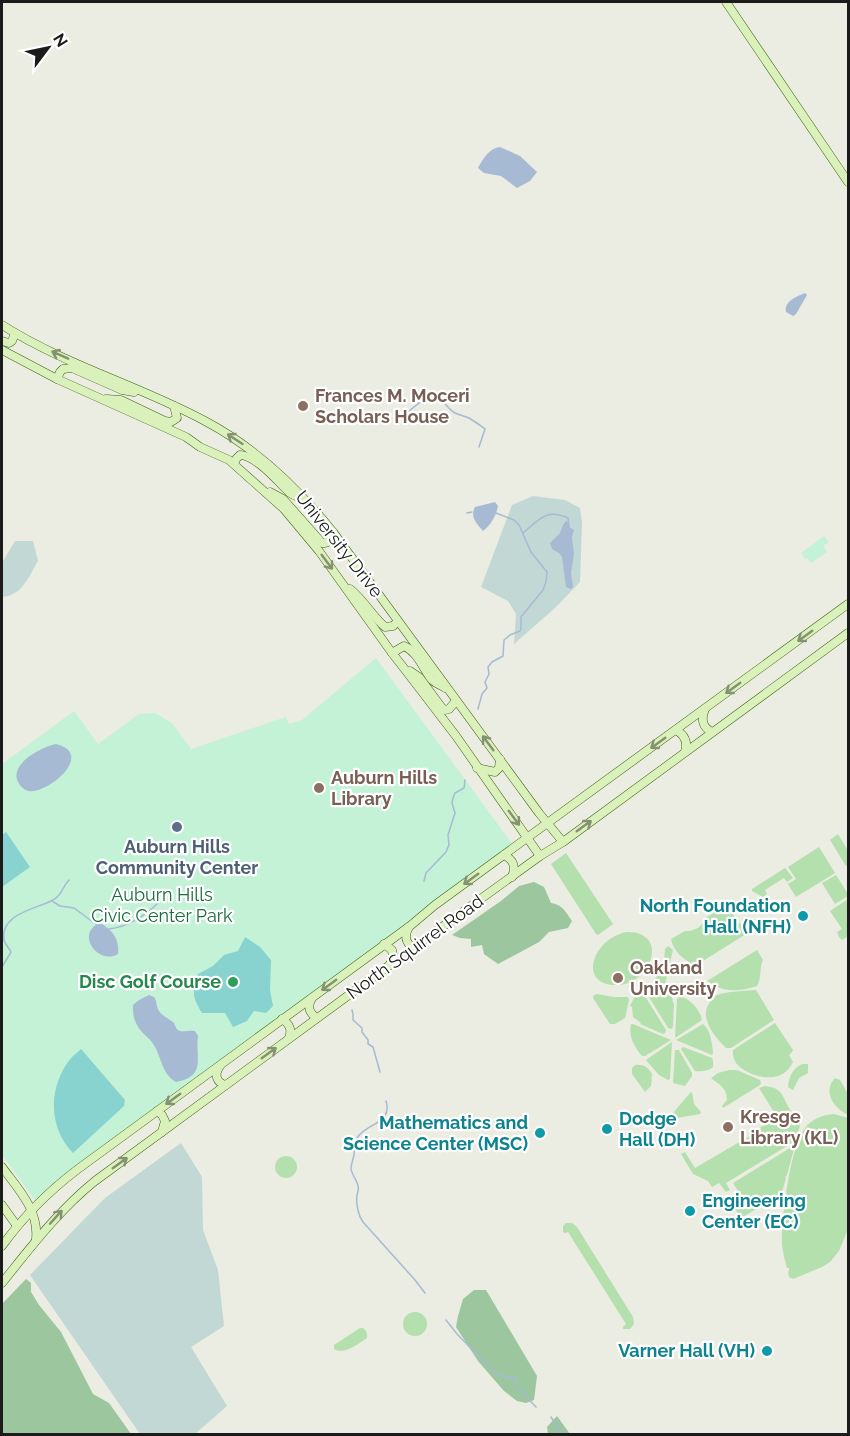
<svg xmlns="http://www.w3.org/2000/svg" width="850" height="1436" font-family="Raleway,sans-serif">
  <rect width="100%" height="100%" fill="#ebece2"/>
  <g fill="#b4e0ad">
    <path d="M838,834L848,851V864L846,866L830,840Z"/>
    <path d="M819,847L835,873L796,897L788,884L796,879L788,867Z"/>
    <path d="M566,853L613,924L598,935L596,934L551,864Z"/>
    <path d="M785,868L793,878L787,882L784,878L765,890L767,894L763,897L752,891V889Z"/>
    <path d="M836,875L848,894V896L835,904L822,883Z"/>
    <path d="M848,899V939L847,937L842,940L839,937L837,932L842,929L830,911Z"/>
    <path d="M730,903C736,913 729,919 745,926L744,929L746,934L695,966C684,959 674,953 671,939L685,931H690L698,928L702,924L705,918Z"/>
    <path d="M626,932C671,931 651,985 617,985C578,986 591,940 626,932Z"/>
    <path d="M668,946L673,950L665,984L657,982L655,979L664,961L665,949Z"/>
    <path d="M757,950L763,960C759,968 762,978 757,986C738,992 724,993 707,981Z"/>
    <path d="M660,985C667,989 673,993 673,1003H674L673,1026L672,1029L668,1028L646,992L645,990L650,987Z"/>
    <path d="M756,990L774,1020L731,1048H726C715,1037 698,1018 710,1002C712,998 714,997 717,995C727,991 745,991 756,990Z"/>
    <path d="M640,992L643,993L666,1030L665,1033L663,1034L640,1024L641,1023L633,1017L632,1007L630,1006L634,998Z"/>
    <path d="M597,994L614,997H628L629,1000L625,1018L615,1024H610L593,998L594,995Z"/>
    <path d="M681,996C691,1000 700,1010 702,1020L675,1038L677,999Z"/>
    <path d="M775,1023L793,1050L792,1052L789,1055L793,1062C785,1079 768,1080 752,1074C741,1069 732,1064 733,1050Z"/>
    <path d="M631,1024H633L671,1040L645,1056H642C634,1047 628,1035 631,1024Z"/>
    <path d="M703,1024C711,1031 712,1043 713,1053L712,1055L676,1040Z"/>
    <path d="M672,1042L670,1079L668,1080L659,1075L646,1060Z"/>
    <path d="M683,1047L712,1058L713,1061V1067C709,1071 700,1072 695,1071L681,1049Z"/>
    <path d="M675,1050H679L692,1073V1076L685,1086L673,1083Z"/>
    <path d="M802,1064H808V1073L799,1078L793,1090L788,1087C789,1077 792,1069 802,1064Z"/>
    <path d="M635,1065C643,1064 648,1067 652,1074L651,1086L645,1092L632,1074V1068Z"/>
    <path d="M729,1070H737L760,1080L761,1083L760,1085L723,1108L722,1106L727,1100C727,1087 719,1085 711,1078L718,1073Z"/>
    <path d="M835,1078L840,1080L848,1094V1115C834,1108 822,1092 835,1078Z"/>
    <path d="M765,1086C783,1088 782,1096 789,1108C792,1113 797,1115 799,1120C802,1126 796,1138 792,1143L726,1183L730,1190L726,1192L719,1183L712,1187L708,1181L693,1174L681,1154L685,1152L695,1168L753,1134V1132L777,1117L759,1088Z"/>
    <path d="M692,1092L694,1104L701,1112L700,1114L677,1118L673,1117V1113L690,1093Z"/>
    <path d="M834,1114L848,1118V1229L839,1251L830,1262L822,1267L793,1279L789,1277L788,1272L789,1271V1268H787C785,1261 783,1253 782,1245C781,1221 790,1146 805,1128C812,1119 822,1115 834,1114Z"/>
    <path d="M790,1148L794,1149L787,1175L785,1177L786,1178L782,1192L778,1196L741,1218L733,1206L743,1199L733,1183Z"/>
    <circle cx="286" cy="1167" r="11"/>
    <path d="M566,1223H572L577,1227L633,1317L634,1324L630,1329H623V1327L626,1324L568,1232L565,1233L563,1232V1226Z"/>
    <circle cx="415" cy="1324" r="12"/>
    <path d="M360,1328H363C366,1330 368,1334 367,1338C358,1344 344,1355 334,1349V1345Z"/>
  </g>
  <g fill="#9bc69e">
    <path d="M534,882L544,887L551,903C563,905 565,911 572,921L568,928L549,932L539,942L498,964L484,954L482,945L471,947V939L460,938L452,935L501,901L519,886Z"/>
    <path d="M26,1279L31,1283V1292L39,1305L61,1332L93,1394L109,1403L131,1434H2V1304Z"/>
    <path d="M474,1290H486L537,1376L534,1400L526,1403L517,1401L504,1391L478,1361L456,1327L458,1316L463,1299Z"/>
    <path d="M557,1416L570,1434H548L547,1427Z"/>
  </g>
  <g fill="#c1d8d5">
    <path d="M533,496L565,500L580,508L582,522L580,582L556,607L514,644L516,614L508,601L481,587L512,505Z"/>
    <path d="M15,541H33L38,561C29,576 22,596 2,597V563Z"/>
    <path d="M181,1143L202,1177L203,1230L218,1270L224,1326L191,1347L227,1406L195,1434H140L30,1275L105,1198Z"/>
  </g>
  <g fill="#c3f2d7">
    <path d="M824,536L829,542L823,546L827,552L811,563L807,558L805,559L801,553Z"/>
    <path d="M376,658L513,845L438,903L74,1168L35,1200L2,1155V764L74,711L98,744L139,714L155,713L172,723L191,749L286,717L289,724L302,720Z"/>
  </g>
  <g fill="#88d2cf">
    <path d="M6,832L30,867L2,887V835Z"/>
    <path d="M245,937L260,947L271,960L270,990L273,1006L266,1013L254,1011L247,1021L233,1027L225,1013H202C192,996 192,993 198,974L213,966L224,955L238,951Z"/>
    <path d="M81,1049L125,1100L124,1106L73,1153C49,1128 48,1090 68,1062C71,1057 77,1053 81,1049Z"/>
  </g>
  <g fill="#a7bad4">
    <path d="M500,147L520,156L537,172L530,181L517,188L501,176L484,173L478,168C483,159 489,148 500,147Z"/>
    <path d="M805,293L807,295L796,314L793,316L786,312C784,301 796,297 805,293Z"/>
    <path d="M495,502L498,506C496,516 491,525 483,531C476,523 470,517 475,507Z"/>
    <path d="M566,521L568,522L569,527L574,530L572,537L574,554L571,573L573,587L571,589L566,587L562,557L559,553L552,549L550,543L560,533L563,525Z"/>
    <path d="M56,744C60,745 66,747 69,751C81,767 43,794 29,791C24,790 21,787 18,782C9,764 41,747 56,744Z"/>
    <path d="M100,923C112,929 120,940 118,954C97,966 75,932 100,923Z"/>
    <path d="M149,995L154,997C157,1001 156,1006 159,1011C162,1016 170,1019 174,1023C176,1027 176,1030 180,1031C184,1032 190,1030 195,1031L198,1036C195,1058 207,1076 176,1082C160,1073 162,1054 151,1041C146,1035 140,1032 136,1023C133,1017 133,1011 133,1005L139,1000Z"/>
  </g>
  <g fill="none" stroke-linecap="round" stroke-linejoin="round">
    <g stroke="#a7bad4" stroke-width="1.5">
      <path d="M403,417C412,409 426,392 440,400C446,403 449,410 455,413C459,415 464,416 469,418C474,421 480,425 485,429L479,447"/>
      <path d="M467,513L472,512"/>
      <path d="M523,533C540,519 546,508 568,518L569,527"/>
      <path d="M478,709L482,694L487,688L485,682L489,674L488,667L492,662L503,656L504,640L510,635L520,631L521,629V617L543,590L546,582L547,572L531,552L519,525L514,520L496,513"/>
      <path d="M424,881L426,873L446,852L449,845L448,835L455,813L452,803L453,798L455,793L464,788L465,780"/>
      <path d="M52,901L60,906L74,908L97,925"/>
      <path d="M109,929C127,927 145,916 158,903"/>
      <path d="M2,967L11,952C9,948 5,944 4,940C0,914 35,909 51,901C63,895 62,887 69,880"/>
      <path d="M352,1010L353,1014V1020L362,1028V1032L368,1040V1044L373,1047L380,1072"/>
      <path d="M386,1101C393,1124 366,1123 357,1138C353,1143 355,1149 354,1155C353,1160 351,1164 351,1169C352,1175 357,1180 358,1186C359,1190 358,1191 357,1195C356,1204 358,1215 363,1222L415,1280L425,1293"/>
      <path d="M446,1320L457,1334L496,1374L507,1377H515L516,1378L515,1383L516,1386L536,1407"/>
      <path d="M551,1417L562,1434"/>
    </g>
    <g stroke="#3e6311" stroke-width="9">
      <g id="secondary">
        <path d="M726,2L848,182"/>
        <path d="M2,325C65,365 140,386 205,421C256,448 297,487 333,532L539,813L563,842"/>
        <path d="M2,341L9,343L12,341L15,333"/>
        <path d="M2,350L57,379L186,437L200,447L229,460L284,509L319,551L392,653L403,667L456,736L540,856"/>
        <path d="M57,379L60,372L63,369L72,368L122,390L134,392"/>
        <path d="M106,399L121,400L165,421L171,422L177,418L174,406"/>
        <path d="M234,464L236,459L240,455C257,456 277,481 290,493C294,496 299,497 303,499"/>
        <path d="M270,492L283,499L322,543C329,544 333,538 333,532"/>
        <path d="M350,589C364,600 372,616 385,627L393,626L398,621"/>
        <path d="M392,653L404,646C418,652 423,669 432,680C435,683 441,685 445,688"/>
        <path d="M410,671L419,677L442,708L445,710L449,709L456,701"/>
        <path d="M705,709C701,719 702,727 712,732"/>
        <path d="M676,730C685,735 688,742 685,752"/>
        <path d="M477,768L495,772L499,768L500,759"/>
        <path d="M504,855C514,860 516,867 512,877"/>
        <path d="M409,927C404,936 405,942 413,948"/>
        <path d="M384,944L392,950L393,958L390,964"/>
        <path d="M312,998C307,1007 309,1013 317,1018"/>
        <path d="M282,1019C290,1024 292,1030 289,1038"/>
        <path d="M220,1066C214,1074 216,1083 226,1085"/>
        <path d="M157,1111L162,1115L165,1121L162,1132"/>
        <path d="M2,1167C18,1189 39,1210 36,1239"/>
        <path d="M2,1205L17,1226"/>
        <path d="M2,1246C23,1217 49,1191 78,1169L410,926L435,905L848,604"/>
        <path d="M2,1283C31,1247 59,1210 95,1181L413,948L540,856L563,842L848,633"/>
      </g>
    </g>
    <use href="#secondary" stroke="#dbf1bb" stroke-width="8"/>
  </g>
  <defs><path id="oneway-shaft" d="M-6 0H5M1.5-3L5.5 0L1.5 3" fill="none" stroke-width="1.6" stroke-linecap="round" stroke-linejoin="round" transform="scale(1.5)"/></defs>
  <g stroke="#859173">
    <use href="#oneway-shaft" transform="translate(60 355) rotate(-156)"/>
    <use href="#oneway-shaft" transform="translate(235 439) rotate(-147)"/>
    <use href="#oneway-shaft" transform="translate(327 562) rotate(53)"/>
    <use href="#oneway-shaft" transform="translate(805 636) rotate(144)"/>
    <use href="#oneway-shaft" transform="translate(733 688) rotate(144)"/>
    <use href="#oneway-shaft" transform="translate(488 743) rotate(-127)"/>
    <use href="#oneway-shaft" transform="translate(658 743) rotate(144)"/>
    <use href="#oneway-shaft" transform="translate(514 818) rotate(54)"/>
    <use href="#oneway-shaft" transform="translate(584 826) rotate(-36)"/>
    <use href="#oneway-shaft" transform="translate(471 879) rotate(144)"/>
    <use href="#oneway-shaft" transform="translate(329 985) rotate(144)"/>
    <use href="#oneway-shaft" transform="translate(269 1053) rotate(-36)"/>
    <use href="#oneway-shaft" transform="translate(173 1099) rotate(144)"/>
    <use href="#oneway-shaft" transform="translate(120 1163) rotate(-36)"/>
    <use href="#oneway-shaft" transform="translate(56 1217) rotate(-48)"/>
  </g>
  <g fill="#8d6e63" stroke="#fff" stroke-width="2">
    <circle cx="303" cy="406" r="6"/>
    <circle cx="319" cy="788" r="6"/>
    <circle cx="618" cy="978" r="6"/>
    <circle cx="728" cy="1127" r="6"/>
  </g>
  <circle fill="#5c6f8a" stroke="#fff" stroke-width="2" cx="177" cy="827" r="6"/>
  <g fill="#0f9aa8" stroke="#fff" stroke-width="2">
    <circle cx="803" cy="916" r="6"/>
    <circle cx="607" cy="1129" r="6"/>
    <circle cx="540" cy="1133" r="6"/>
    <circle cx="690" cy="1211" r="6"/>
    <circle cx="767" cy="1351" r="6"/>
  </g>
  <circle fill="#2e9e5b" stroke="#fff" stroke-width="2" cx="233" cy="982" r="6"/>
  <g text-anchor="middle" stroke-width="4.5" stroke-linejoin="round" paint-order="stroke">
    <g font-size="18" font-weight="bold" fill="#785e54" stroke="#fff" text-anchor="start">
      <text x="315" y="402">Frances M. Moceri<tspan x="315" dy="21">Scholars House</tspan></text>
      <text x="331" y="784">Auburn Hills<tspan x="331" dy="21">Library</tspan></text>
      <text x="630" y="974">Oakland<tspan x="630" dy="21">University</tspan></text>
      <text x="740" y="1123">Kresge<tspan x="740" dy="21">Library (KL)</tspan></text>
    </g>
    <g font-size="18" fill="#1b1b1b" stroke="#fff">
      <text transform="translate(339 544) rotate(52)" y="6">University Drive</text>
      <text transform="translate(415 947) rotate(-36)" y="6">North Squirrel Road</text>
    </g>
    <g font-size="18" font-weight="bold" fill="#4e5e75" stroke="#fff">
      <text x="177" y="853">Auburn Hills<tspan x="177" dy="21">Community Center</tspan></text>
    </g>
    <g font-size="18" fill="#176b3c" stroke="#fff">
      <text x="162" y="901">Auburn Hills<tspan x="162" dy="21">Civic Center Park</tspan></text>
    </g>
    <g font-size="18" font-weight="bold" fill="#0d838f" stroke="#fff" text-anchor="end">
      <text x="791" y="912">North Foundation<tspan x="791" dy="21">Hall (NFH)</tspan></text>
      <text x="619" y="1125" text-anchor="start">Dodge<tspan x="619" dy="21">Hall (DH)</tspan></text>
      <text x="528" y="1129">Mathematics and<tspan x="528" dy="21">Science Center (MSC)</tspan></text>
      <text x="702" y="1207" text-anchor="start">Engineering<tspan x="702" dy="21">Center (EC)</tspan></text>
      <text x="755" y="1357">Varner Hall (VH)</text>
    </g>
    <g font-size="18" font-weight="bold" fill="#27864d" stroke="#fff" text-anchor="end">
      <text x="221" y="988">Disc Golf Course</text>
    </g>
  </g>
  <rect width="850" height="1436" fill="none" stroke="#1b1b1b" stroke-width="6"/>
  <g transform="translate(48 48) rotate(58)" stroke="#ffffff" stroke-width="4.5" paint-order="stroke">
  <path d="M0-4.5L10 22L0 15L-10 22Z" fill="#1b1b1b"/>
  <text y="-9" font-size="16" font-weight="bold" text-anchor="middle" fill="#1b1b1b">N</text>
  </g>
</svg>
